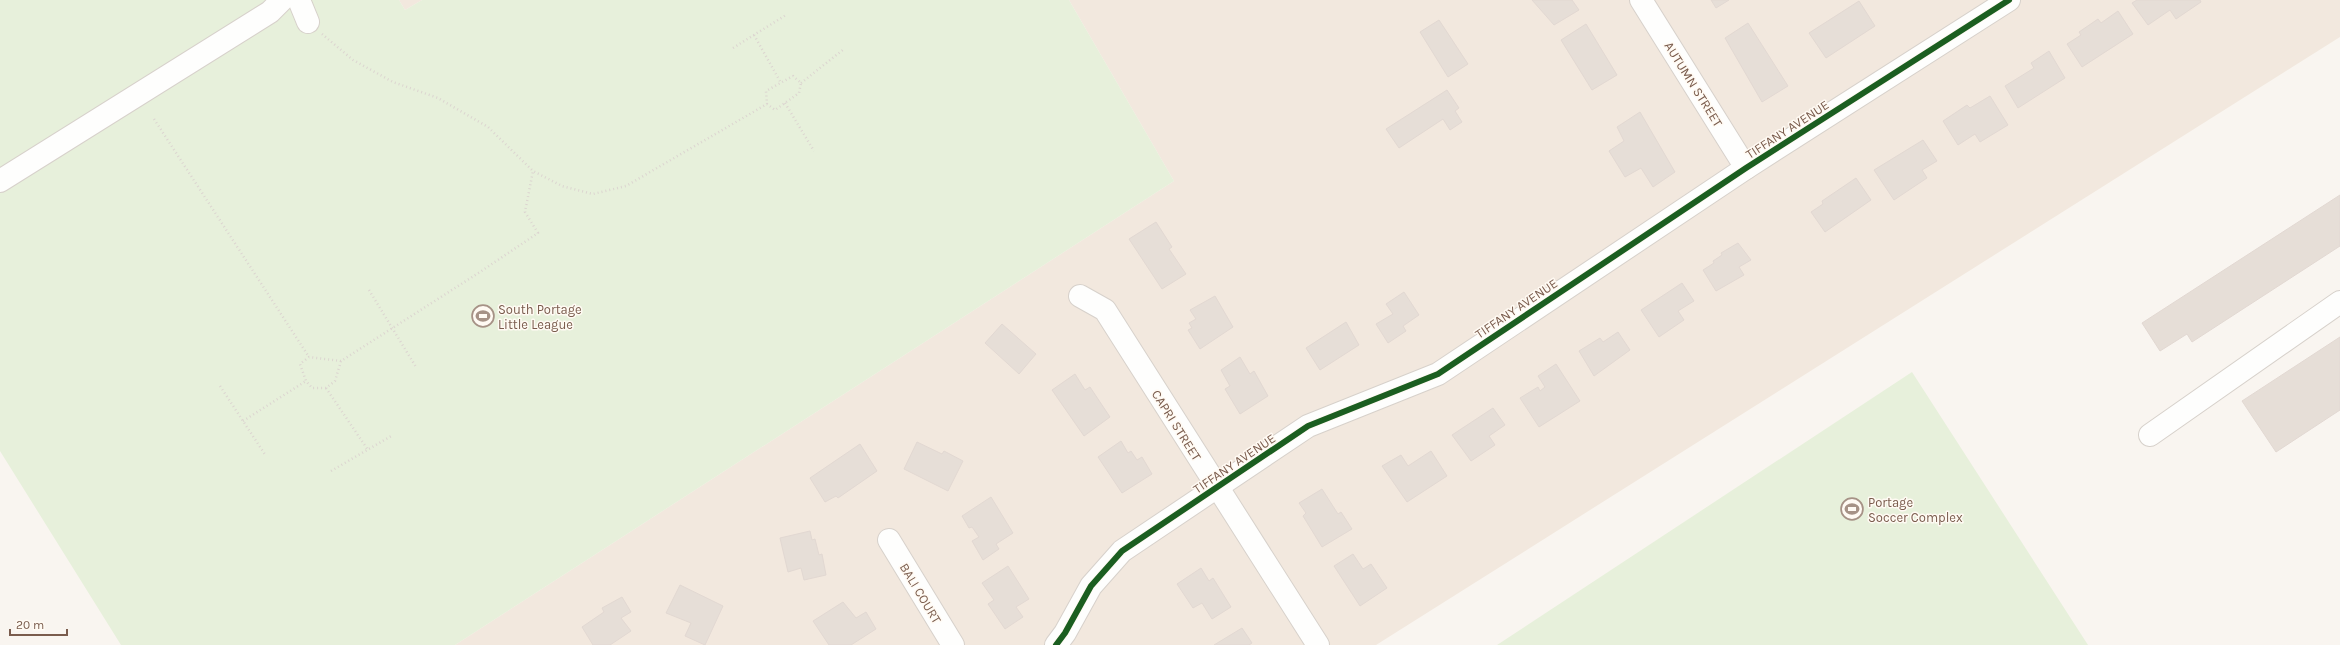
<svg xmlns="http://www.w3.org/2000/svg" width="2340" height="645" font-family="Karla,sans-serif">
  <rect width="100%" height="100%" fill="#f9f5f0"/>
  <g fill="#f2e8de">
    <path d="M399,0H422L405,10Z"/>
    <path d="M1069,0H2340V37L1376,645H455L1174,181Z"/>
  </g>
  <g fill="#e7f0db">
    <path d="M0,0H399L405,10L422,0H1069L1174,181L455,645H121L0,451Z"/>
    <path d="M1912,372L2088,645H1497Z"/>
  </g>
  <g fill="#e6ded7" stroke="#e2d8d2">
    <path d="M1532,0H1572L1579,10L1554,25Z"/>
    <path d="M1711,0H1729L1716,8Z"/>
    <path d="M2137,0H2200L2201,2L2176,19L2170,10L2148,25L2132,3Z"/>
    <path d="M1859,1L1875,26L1826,58L1809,33Z"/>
    <path d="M2118,11L2133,34L2082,67L2067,44L2081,35L2079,32L2098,19L2101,23Z"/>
    <path d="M1439,20L1468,64L1448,77L1420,32Z"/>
    <path d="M1748,23L1788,86L1762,102L1725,38Z"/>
    <path d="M1586,24L1617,75L1592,90L1561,40Z"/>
    <path d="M2049,51L2065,78L2018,108L2005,86L2034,68L2031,63Z"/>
    <path d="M1447,90L1459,108L1455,111L1462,122L1450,130L1443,119L1399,148L1386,129Z"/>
    <path d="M1990,96L2008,125L1980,142L1975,134L1958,145L1943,121L1967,105L1970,108Z"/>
    <path d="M1640,112L1675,172L1653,187L1641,168L1625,177L1609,151L1624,141L1617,127Z"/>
    <path d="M1923,140L1937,161L1922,170L1927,178L1894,200L1874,170Z"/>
    <path d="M1856,178L1871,200L1825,232L1811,212L1823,204L1822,201Z"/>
    <path d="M2340,195V246L2192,342L2187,334L2160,351L2142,323Z"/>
    <path d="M1156,222L1172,247L1169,249L1186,274L1162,289L1129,239Z"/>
    <path d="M1738,243L1751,260L1739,267L1744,275L1716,291L1703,270L1714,263L1713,261L1722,255L1721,253Z"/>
    <path d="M1682,283L1694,301L1678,311L1684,320L1659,337L1641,310Z"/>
    <path d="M1404,292L1419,315L1403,326L1406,331L1388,343L1376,324L1393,314L1386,304Z"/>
    <path d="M1215,296L1233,327L1200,349L1188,330L1192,328L1189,323L1196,319L1190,310Z"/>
    <path d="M1346,322L1359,345L1320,370L1306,348Z"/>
    <path d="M1002,324L1036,354L1019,374L985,343Z"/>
    <path d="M1618,332L1630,350L1594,376L1579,351L1600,338L1603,342Z"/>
    <path d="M2340,337V410L2276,452L2242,401Z"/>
    <path d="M1240,357L1250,374L1254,371L1268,396L1240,414L1225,389L1230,386L1221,370Z"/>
    <path d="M1556,364L1580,401L1539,427L1520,398L1538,387L1540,391L1545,387L1538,376Z"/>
    <path d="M1075,374L1085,390L1090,387L1110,417L1084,436L1052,390Z"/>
    <path d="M1493,408L1505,425L1489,436L1495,445L1471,461L1452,435Z"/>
    <path d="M1121,441L1128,453L1131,451L1137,460L1142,457L1152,474L1122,493L1098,457Z"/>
    <path d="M917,442L942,454L944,451L963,461L948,491L904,469Z"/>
    <path d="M860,444L877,471L838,498L836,496L825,502L810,478Z"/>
    <path d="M1431,451L1447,476L1407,502L1382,466L1401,455L1408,466Z"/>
    <path d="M1322,489L1338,514L1341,512L1352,529L1322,547L1303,516L1306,513L1299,503Z"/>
    <path d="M991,497L1013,533L996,544L999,549L983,560L972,541L979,537L972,527L969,528L962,516Z"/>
    <path d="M810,531L812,540L815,539L819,555L822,554L826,575L804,580L801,568L788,572L780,538Z"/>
    <path d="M1353,554L1363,569L1371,564L1387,588L1360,606L1334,566Z"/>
    <path d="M1008,566L1029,599L1016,607L1023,617L1005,629L988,604L994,600L982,583Z"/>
    <path d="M1201,568L1209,581L1213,578L1231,607L1212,619L1202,603L1193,608L1177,584Z"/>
    <path d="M680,585L723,606L705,645L685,636L691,623L666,613Z"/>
    <path d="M622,597L631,612L621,618L631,631L610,645H593L582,627L604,612L602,608Z"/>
    <path d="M843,602L856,618L866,612L876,629L851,645H829L813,621Z"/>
    <path d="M1242,628L1252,643L1249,645H1214Z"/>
  </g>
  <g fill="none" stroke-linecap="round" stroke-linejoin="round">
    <g stroke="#d7d1cb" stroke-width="24">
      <g id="minor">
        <path d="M299,0L308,22"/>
        <path d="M1641,0L1746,168"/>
        <path d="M0,181L270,12L282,0"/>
        <path d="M1080,296L1105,310L1318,645"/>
        <path d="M2150,435L2340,302"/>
        <path d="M889,540L953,645"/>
        <path d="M1056,645L1065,633L1091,586L1122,551L1308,426L1438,374L1746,168L2009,0"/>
      </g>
    </g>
    <g stroke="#dcd5d0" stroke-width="2.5" stroke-dasharray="1 3" stroke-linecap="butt">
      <path d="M322,34L353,60L393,82L438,98L488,127L533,171L562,186L593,194L626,186L767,104L775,110L799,93L801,83L793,76L766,91L767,104"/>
      <path d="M754,35L781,83"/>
      <path d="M733,48L786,15"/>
      <path d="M801,83L844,49"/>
      <path d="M785,103L814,151"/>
      <path d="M154,119L309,357"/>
      <path d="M369,290L416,367"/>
      <path d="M341,361L309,357L300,364L306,381L312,388H326L335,381L341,361L480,272L538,233L525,212L533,171"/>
      <path d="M220,386L266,456"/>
      <path d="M326,388L368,450"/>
      <path d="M243,421L306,381"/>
      <path d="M331,471L393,435"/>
    </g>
    <use href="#minor" stroke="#fefefd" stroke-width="22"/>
    <g stroke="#fffaf3" stroke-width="8">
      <path id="cycleway" d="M1056,645L1065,633L1091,586L1122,551L1308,426L1438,374L1746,168L2009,0"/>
    </g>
    <use href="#cycleway" stroke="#1b5e20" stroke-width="6"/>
  </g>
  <defs>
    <g id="stadium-ring" transform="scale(1.15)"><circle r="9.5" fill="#fffaf3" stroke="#a69286" stroke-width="1.5"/><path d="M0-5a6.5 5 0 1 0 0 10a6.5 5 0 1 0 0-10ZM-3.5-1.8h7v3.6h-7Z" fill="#a69286"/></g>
  </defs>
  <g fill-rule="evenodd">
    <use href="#stadium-ring" x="483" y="316"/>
    <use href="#stadium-ring" x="1852" y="509"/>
  </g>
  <g text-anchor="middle" stroke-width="3" stroke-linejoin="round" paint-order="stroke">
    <g font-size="13" fill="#7a5c4d" stroke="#fffaf3">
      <text transform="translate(1694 84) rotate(58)" y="5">AUTUMN STREET</text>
      <text transform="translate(1787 129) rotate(-33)" y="5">TIFFANY AVENUE</text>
      <text transform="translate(1516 308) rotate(-34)" y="5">TIFFANY AVENUE</text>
      <text transform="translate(1177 425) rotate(58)" y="5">CAPRI STREET</text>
      <text transform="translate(1234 463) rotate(-34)" y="5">TIFFANY AVENUE</text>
      <text transform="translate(921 593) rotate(59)" y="5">BALI COURT</text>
    </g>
    <g font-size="13" fill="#7a5c4d" stroke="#fffaf3" text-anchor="start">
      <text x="498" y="314">South Portage<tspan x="498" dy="15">Little League</tspan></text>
      <text x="1868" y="507">Portage<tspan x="1868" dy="15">Soccer Complex</tspan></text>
    </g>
  </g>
  <path d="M10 629v6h57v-6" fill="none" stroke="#7a5c4d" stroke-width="2"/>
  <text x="16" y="629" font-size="12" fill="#7a5c4d" stroke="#fffaf3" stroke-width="3" paint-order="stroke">20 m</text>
</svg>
